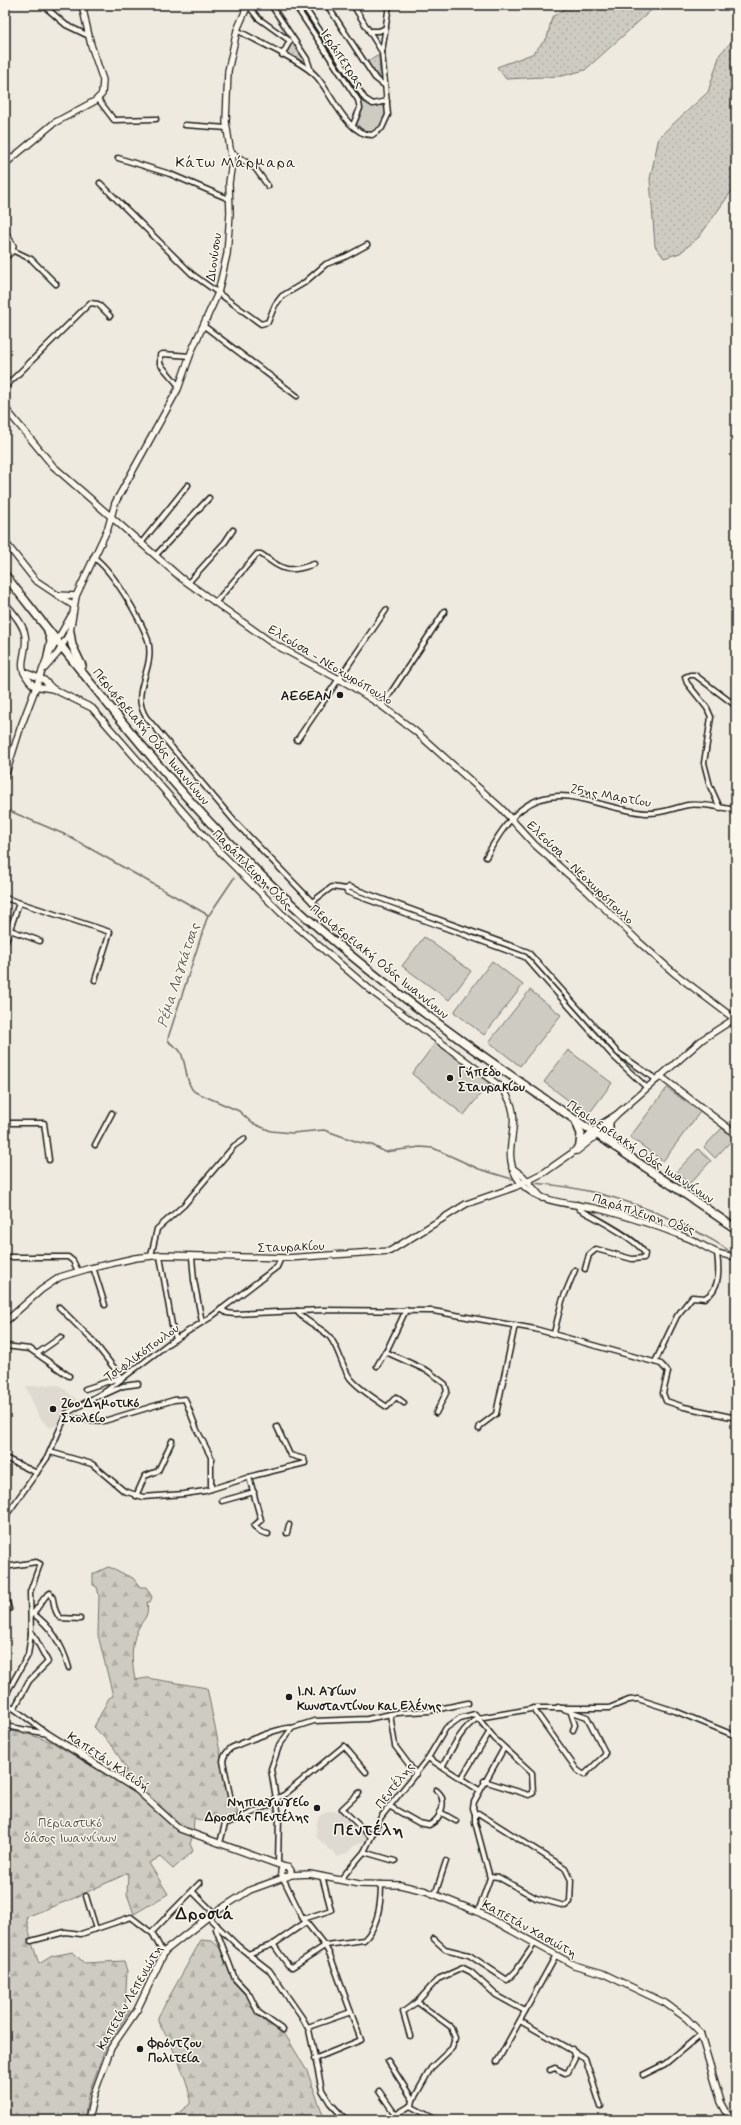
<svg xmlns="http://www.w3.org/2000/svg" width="741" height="2125" font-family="Mynerve,sans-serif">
  <defs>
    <pattern id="grass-dots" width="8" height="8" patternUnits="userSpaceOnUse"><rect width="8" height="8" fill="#ceccc2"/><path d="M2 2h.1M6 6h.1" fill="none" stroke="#b0afa6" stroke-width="1.8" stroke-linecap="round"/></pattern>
    <pattern id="forest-firs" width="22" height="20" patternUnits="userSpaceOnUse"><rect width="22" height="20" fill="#ceccc2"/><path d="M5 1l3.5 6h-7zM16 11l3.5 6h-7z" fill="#b0afa6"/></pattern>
  </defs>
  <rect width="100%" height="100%" fill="#eeeadf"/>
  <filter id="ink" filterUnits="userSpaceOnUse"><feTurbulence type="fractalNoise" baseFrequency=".025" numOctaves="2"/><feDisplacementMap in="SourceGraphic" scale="8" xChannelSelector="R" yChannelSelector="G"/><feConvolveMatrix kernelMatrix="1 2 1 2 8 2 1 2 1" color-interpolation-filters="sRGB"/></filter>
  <g filter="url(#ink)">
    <g fill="#dedad1">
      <path d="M59,1385L81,1403L61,1414L57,1425L50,1428L38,1416L26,1386Z"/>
      <path d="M329,1811L341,1812L349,1817L368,1836L365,1841L352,1847L349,1852L338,1857L317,1838L316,1825L319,1816Z"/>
    </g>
    <g fill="url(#grass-dots)" stroke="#75746f">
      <path d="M571,5H657L585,70L562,76L506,79L497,67L532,54L547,38L552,17Z"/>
      <path d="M736,37V185L699,237L680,253L664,258L655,246L650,179L659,137L708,92L720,54Z"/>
      <path d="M293,40L306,61V63L285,53Z"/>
      <path d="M379,55L380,79H378L367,62Z"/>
    </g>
    <g fill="url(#forest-firs)" stroke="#75746f">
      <path d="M108,1567C118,1569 123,1575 133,1578L140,1587H146L152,1597L150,1602H147C150,1618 142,1619 137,1631C130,1647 132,1663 135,1680L147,1678L207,1688L230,1801H234L239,1817C224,1823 210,1824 194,1818L193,1835L190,1844L193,1851L173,1869L160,1857L149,1863L168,1894L134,1914L127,1894L128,1873L72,1899L26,1917L32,1943L39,1964L52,1956L73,1952L84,1963L124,1961L127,1971L125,2009L130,2011L106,2046L88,2096L84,2120H5V1730L31,1735L52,1742L116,1781L127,1770L114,1748L94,1727L109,1698L113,1696L98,1635L99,1595L97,1587L93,1585V1574Z"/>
      <path d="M201,1940L212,1941L220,1948L232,1979L248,1995L252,2008L266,2023L278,2028L288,2039L307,2071L325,2120H174L172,2118L190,2104C191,2086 175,2053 167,2036C163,2029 157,2025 158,2017Z"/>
    </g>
    <g fill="#ceccc2" stroke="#75746f">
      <path d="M361,97L371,106L381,105L385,107C387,117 382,128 372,132L364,131L357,124L363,109L360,98Z"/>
      <path d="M424,937L471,971L449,1000L402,966Z"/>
      <path d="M492,961L523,985L484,1035L454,1012Z"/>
      <path d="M530,990L561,1015L520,1066L489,1042Z"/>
      <path d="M436,1042L489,1083L464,1115L412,1074Z"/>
      <path d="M568,1050L612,1083L588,1115L544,1082Z"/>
      <path d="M667,1088L700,1112L663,1161L630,1137Z"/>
      <path d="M722,1128L733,1139L715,1158L704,1147Z"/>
      <path d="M698,1149L711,1161L689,1184L676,1172Z"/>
    </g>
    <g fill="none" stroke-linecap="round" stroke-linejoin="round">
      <g stroke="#6f6d69" stroke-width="1.5">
        <path d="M5,809L66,835L208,915L168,1038C168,1045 176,1045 180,1051C187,1063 185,1084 195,1092L239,1111L252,1123L271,1131L292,1133L324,1130L358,1142L372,1145L385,1152L420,1147L433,1148L479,1169L512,1179"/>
        <path d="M209,915L234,878"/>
        <path d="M533,1183C590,1187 646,1205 696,1231C708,1238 720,1243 730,1252"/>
      </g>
      <g stroke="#1c1c1c" stroke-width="7">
        <g id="street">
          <path d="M43,5L66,25L89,36"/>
          <path d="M248,5L258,18L290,41L282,55"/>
          <path d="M271,5L307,59L311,71"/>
          <path d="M295,5L358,100L360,108L353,125"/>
          <path d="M303,5L365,99L373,104L387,101"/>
          <path d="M327,5L375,78L384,85"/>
          <path d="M353,5L382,52"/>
          <path d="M237,30C256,41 304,62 317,77C331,93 347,135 372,135L382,128L388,115L382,52L389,5"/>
          <path d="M371,31H379L386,28"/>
          <path d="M98,99L114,120L156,119"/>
          <path d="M185,125L227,128"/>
          <path d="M231,152L255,168L268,186"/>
          <path d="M118,158L170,174L229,199"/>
          <path d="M100,183L192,274L261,324L268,322L275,305L282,296L304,283L326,264L345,257L367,245"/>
          <path d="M12,250L31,259L56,284"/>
          <path d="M204,326L297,396"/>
          <path d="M179,386L160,364V355L163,354L190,356"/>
          <path d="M5,387L90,303L98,304L110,316"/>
          <path d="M142,542L188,485"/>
          <path d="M156,555L209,498"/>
          <path d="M93,557C112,569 140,618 148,640C156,671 129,690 146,717L236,823L317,907"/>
          <path d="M188,583L225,542L233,530"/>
          <path d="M736,602V609"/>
          <path d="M215,603L257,554H261C283,570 287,574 314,564"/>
          <path d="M382,706L445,611"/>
          <path d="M297,740L386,610"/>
          <path d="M720,808L710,786L704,763L711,717L707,708L687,683L685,677L690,675H695L736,706"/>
          <path d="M486,857C506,820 529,787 578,798C600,803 622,811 646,813C661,814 673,808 688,805C699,803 724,808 736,810"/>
          <path d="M346,889L347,892L525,957L613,1056L647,1088"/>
          <path d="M5,898L110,932L95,980"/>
          <path d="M312,902L332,887L346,889L349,887L528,952L618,1053L657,1080"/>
          <path d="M736,904V905"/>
          <path d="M10,930L40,941"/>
          <path d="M5,944L19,903"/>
          <path d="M5,1123H44L49,1160"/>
          <path d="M95,1145L112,1113"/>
          <path d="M577,1204L579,1209C594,1217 639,1240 645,1254L644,1258L632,1259L596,1249L589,1255L585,1269"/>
          <path d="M151,1256L157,1229L184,1205L234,1146L244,1139"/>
          <path d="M160,1256L173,1331L176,1338"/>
          <path d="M5,1257H68L73,1261L78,1271"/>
          <path d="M192,1257L194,1280L202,1322"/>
          <path d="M93,1267L105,1305"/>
          <path d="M59,1307L93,1341L122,1378"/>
          <path d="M221,1309L227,1313L235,1314L322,1310L433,1311L535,1329L661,1364L668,1372L663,1393L666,1401L684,1407L736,1418"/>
          <path d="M406,1310L386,1352L428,1371L445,1384L447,1391L436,1413"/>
          <path d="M297,1311C302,1320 320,1327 329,1336C339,1348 341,1365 350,1378C359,1389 375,1399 387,1407L396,1397L404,1403"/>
          <path d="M554,1333L562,1301L575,1270"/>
          <path d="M5,1346L30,1349L69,1376"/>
          <path d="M38,1353L61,1337"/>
          <path d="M655,1362L677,1316L692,1297L705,1298C721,1289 719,1268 717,1253"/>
          <path d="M377,1366L385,1352"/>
          <path d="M85,1389L122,1377"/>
          <path d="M101,1396L123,1386L138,1384"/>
          <path d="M64,1418L104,1421L174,1400L185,1399L197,1430L211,1457V1489"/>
          <path d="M479,1429L480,1426L496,1414L515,1325"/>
          <path d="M50,1452L92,1464L124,1491L143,1497L184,1494L205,1491L256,1475L305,1463L304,1459L290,1455L277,1427"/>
          <path d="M5,1458L37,1473"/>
          <path d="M249,1477L261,1520L254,1526L261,1532L268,1534"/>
          <path d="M136,1496L145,1476L158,1471L172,1441"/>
          <path d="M222,1501L254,1492"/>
          <path d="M5,1517L47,1458L67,1413L106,1391L169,1343L211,1317L277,1267L281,1258"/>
          <path d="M287,1533L289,1525"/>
          <path d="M5,1567L36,1562L40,1564L30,1592L31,1634L28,1655L5,1696"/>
          <path d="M5,1595L9,1609"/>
          <path d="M32,1613C51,1626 63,1647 69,1668"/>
          <path d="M33,1614L45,1597L50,1593C56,1599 51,1608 60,1618L80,1619"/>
          <path d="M5,1702L48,1734"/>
          <path d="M533,1708L577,1770L584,1775L605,1755V1752L587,1717L558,1707"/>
          <path d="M14,1709L29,1681L48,1662L33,1634H31"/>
          <path d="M571,1713L575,1725L573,1730"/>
          <path d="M390,1714L395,1746L416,1774"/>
          <path d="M5,1726L48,1734"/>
          <path d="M428,1758L479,1790"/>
          <path d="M442,1767C451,1751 461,1728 478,1718L495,1739L532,1773L533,1793L529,1795L484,1781"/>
          <path d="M461,1779L489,1733"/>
          <path d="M359,1793L342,1809L371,1837"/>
          <path d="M277,1798L284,1795L344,1746L366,1772"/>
          <path d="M231,1800L223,1761C224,1756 227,1751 231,1748C239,1744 286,1725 292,1728"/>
          <path d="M389,1806L419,1823L429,1825C442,1819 448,1799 436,1790"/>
          <path d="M440,1812L456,1821"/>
          <path d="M475,1814L473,1808L474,1802L504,1748"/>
          <path d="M220,1843L225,1824L278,1802"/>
          <path d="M364,1852L395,1861"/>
          <path d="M278,1864L279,1816L271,1769L279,1746L292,1728L314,1721L367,1719L396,1713L429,1711L468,1703"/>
          <path d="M283,1878L302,1917L325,1946L330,1955L361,2040L314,2059"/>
          <path d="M340,1880L364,1852L381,1817L428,1758L446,1728L460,1718L475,1714L478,1718L537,1708H609L629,1700L638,1699L675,1711L736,1736"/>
          <path d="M193,1892L214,1913"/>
          <path d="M435,1895L446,1861"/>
          <path d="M86,1896L96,1929"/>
          <path d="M478,1912L490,1878L475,1822V1815L478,1813L565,1868L571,1880L570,1902L565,1906L536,1898L498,1877L490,1876"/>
          <path d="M208,1917L238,1946L269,1970L303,2019L309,2030L322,2090L330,2103L346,2120"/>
          <path d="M303,1919L331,1910L322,1876"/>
          <path d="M217,1925L216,1929L235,1979L249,1994L258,2012L283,2030"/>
          <path d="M152,1932L200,1883"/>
          <path d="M434,1939L445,1949L469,1955L507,1980L516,1971L535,1943"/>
          <path d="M31,1941L65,1932L81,1934L131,1917L153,1934L163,1953"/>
          <path d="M273,1944L288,1965L292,1967L326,1945L364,1940C378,1927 381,1903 381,1884"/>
          <path d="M248,1954L274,1944L306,1922"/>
          <path d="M520,2021L585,2058L601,2107"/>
          <path d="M308,2027L351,2012"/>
          <path d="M410,2036L403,2012L417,2002"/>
          <path d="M388,2061L413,2100"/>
          <path d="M497,2062L556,1955"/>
          <path d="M550,2070L555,2068L565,2073L568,2072L575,2058L572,2049"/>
          <path d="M643,2075L665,2064L701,2034"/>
          <path d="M379,2091L395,2114"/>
          <path d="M412,2106L413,2100L431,2068L452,2048L455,2038L451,2027L417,2002L438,1979L463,1968L471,1972L496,1995L525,2011"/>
          <path d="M387,2120L410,2106L437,2120"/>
        </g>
      </g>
      <g stroke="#1c1c1c" stroke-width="8">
        <g id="secondary">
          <path d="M148,5H152"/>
          <path d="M5,164L54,123L95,101L102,94L103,80L91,45L82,5"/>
          <path d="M5,232L13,246L11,252L5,257"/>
          <path d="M5,408L53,466L181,578L272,643L348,684L382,706L415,731L501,808L535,845L588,892L639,942L674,973L736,1020"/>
          <path d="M5,542L35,580L74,606"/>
          <path d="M58,595L76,596"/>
          <path d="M5,603C12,612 23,623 25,635C29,657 12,664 34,686L53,689L92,708L206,838L281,913L374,993L501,1087C529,1121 499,1144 516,1176C533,1207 578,1202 607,1211C633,1218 660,1227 685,1237C697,1241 707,1249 718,1253C724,1255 730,1256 736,1257"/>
          <path d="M45,668L58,653L70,632L76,596L108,528L115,503L178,389L192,350L218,293L227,254L230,213L229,183L232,162L226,122L228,71L237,30L248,5"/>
          <path d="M24,672L44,680L53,689"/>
          <path d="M5,777L20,729L47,658L71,616"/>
          <path d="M660,1076L736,1134"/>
          <path d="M577,1151L597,1135L616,1115L703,1039L734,1019"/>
          <path d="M512,1168L523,1176L542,1198"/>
          <path d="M5,1322L41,1290L60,1277L87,1269L135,1258L161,1255L287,1258L390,1251L466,1204L515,1187L545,1172L572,1153L600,1125L616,1115"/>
          <path d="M48,1734L137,1790L180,1829L285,1867"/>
          <circle cx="286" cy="1872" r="5"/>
          <path d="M290,1875L310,1874L359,1884L400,1885L426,1891L478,1912L574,1965L602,1973L665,2003L686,2018L700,2032L721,2102L727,2113L736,2120"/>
          <path d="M88,2120L94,2094L111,2048L137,2010L165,1951L208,1917L250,1890L286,1877"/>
        </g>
      </g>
      <g stroke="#1c1c1c" stroke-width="10">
        <g id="highway">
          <path d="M5,575C99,694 192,816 306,917C439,1035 590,1128 736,1229"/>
          <path d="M48,632L51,641L48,656"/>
          <path d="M70,632L72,645L82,666"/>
          <path d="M576,1122L581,1134L580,1144"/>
          <path d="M609,1123V1134L615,1147"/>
        </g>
      </g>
      <use href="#street" stroke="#fbf7ec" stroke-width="4"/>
      <use href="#secondary" stroke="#fbf7ec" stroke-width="5.5"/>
      <use href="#highway" stroke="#fbf7ec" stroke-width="7"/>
    </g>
  </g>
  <g fill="#1c1c1c" stroke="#fbf7ec" stroke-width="1.5">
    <circle cx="340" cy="695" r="4"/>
    <circle cx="450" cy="1078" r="4"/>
    <circle cx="53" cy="1409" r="4"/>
    <circle cx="289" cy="1697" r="4"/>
    <circle cx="317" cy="1808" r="4"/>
    <circle cx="140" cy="2049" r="4"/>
  </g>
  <g text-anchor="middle" stroke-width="3" stroke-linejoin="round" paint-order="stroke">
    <g font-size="13" fill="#1c1c1c" stroke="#fbf7ec">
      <text transform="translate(343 58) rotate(56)" y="5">Ιεράπετρας</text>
      <text transform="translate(213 257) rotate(-82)" y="5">Διονύσου</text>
      <text transform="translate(331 664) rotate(31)" y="5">Ελεούσα - Νεοχωρόπουλο</text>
      <text transform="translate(152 736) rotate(50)" y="5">Περιφερειακή Οδός Ιωαννίνων</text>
      <text transform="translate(611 795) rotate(10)" y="5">25ης Μαρτίου</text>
      <text transform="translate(253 869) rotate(45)" y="5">Παράπλευρη Οδός</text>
      <text transform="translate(581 872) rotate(44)" y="5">Ελεούσα - Νεοχωρόπουλο</text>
      <text transform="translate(380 961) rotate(39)" y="5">Περιφερειακή Οδός Ιωαννίνων</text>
      <text transform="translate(641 1151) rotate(34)" y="5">Περιφερειακή Οδός Ιωαννίνων</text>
      <text transform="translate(644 1213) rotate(18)" y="5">Παράπλευρη Οδός</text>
      <text transform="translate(291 1246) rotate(-2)" y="5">Σταυρακίου</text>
      <text transform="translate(141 1352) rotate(-36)" y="5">Τσιφλικόπουλου</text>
      <text transform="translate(109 1761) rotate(34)" y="5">Καπετάν Κλειδή</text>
      <text transform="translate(394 1785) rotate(-52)" y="5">Πεντέλης</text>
      <text transform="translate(530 1928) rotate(29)" y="5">Καπετάν Χασιώτη</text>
      <text transform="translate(129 1997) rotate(-60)" y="5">Καπετάν Λεπενιώτη</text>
    </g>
    <g font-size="13" font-weight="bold" fill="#1c1c1c" stroke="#fbf7ec" text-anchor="start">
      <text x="332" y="700" text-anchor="end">AEGEAN</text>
      <text x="458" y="1076">Γήπεδο<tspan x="458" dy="15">Σταυρακίου</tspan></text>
      <text x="61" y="1407">26ο Δημοτικό<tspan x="61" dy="15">Σχολείο</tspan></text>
      <text x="297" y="1695">Ι.Ν. Αγίων<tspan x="297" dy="15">Κωνσταντίνου και Ελένης</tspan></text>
      <text x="309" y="1806" text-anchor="end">Νηπιαγωγείο<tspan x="309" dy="15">Δροσιάς Πεντέλης</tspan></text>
      <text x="148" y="2047">Φρόντζου<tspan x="148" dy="15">Πολιτεία</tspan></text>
    </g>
    <g font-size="13" fill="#51514e" stroke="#fbf7ec">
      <text x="70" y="1827">Περιαστικό<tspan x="70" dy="15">δάσος Ιωαννίνων</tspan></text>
    </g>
    <g font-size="14" font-style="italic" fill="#5a5956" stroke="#fbf7ec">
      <text transform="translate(178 975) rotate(-72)" y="5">Ρέμα Λαγκάτσας</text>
    </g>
    <g font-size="15" letter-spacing="1" fill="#1c1c1c" stroke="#fbf7ec">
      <text x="236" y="167">Κάτω Μάρμαρα</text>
    </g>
    <g font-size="17" font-weight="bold" letter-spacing="1" fill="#1c1c1c" stroke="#fbf7ec">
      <text x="369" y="1835">Πεντέλη</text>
      <text x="205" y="1919">Δροσιά</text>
    </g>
  </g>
  <rect width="741" height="2125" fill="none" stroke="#fbf7ec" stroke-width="20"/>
  <rect x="10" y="10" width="721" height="2105" fill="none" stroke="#1c1c1c" stroke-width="1.5" filter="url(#ink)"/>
</svg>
